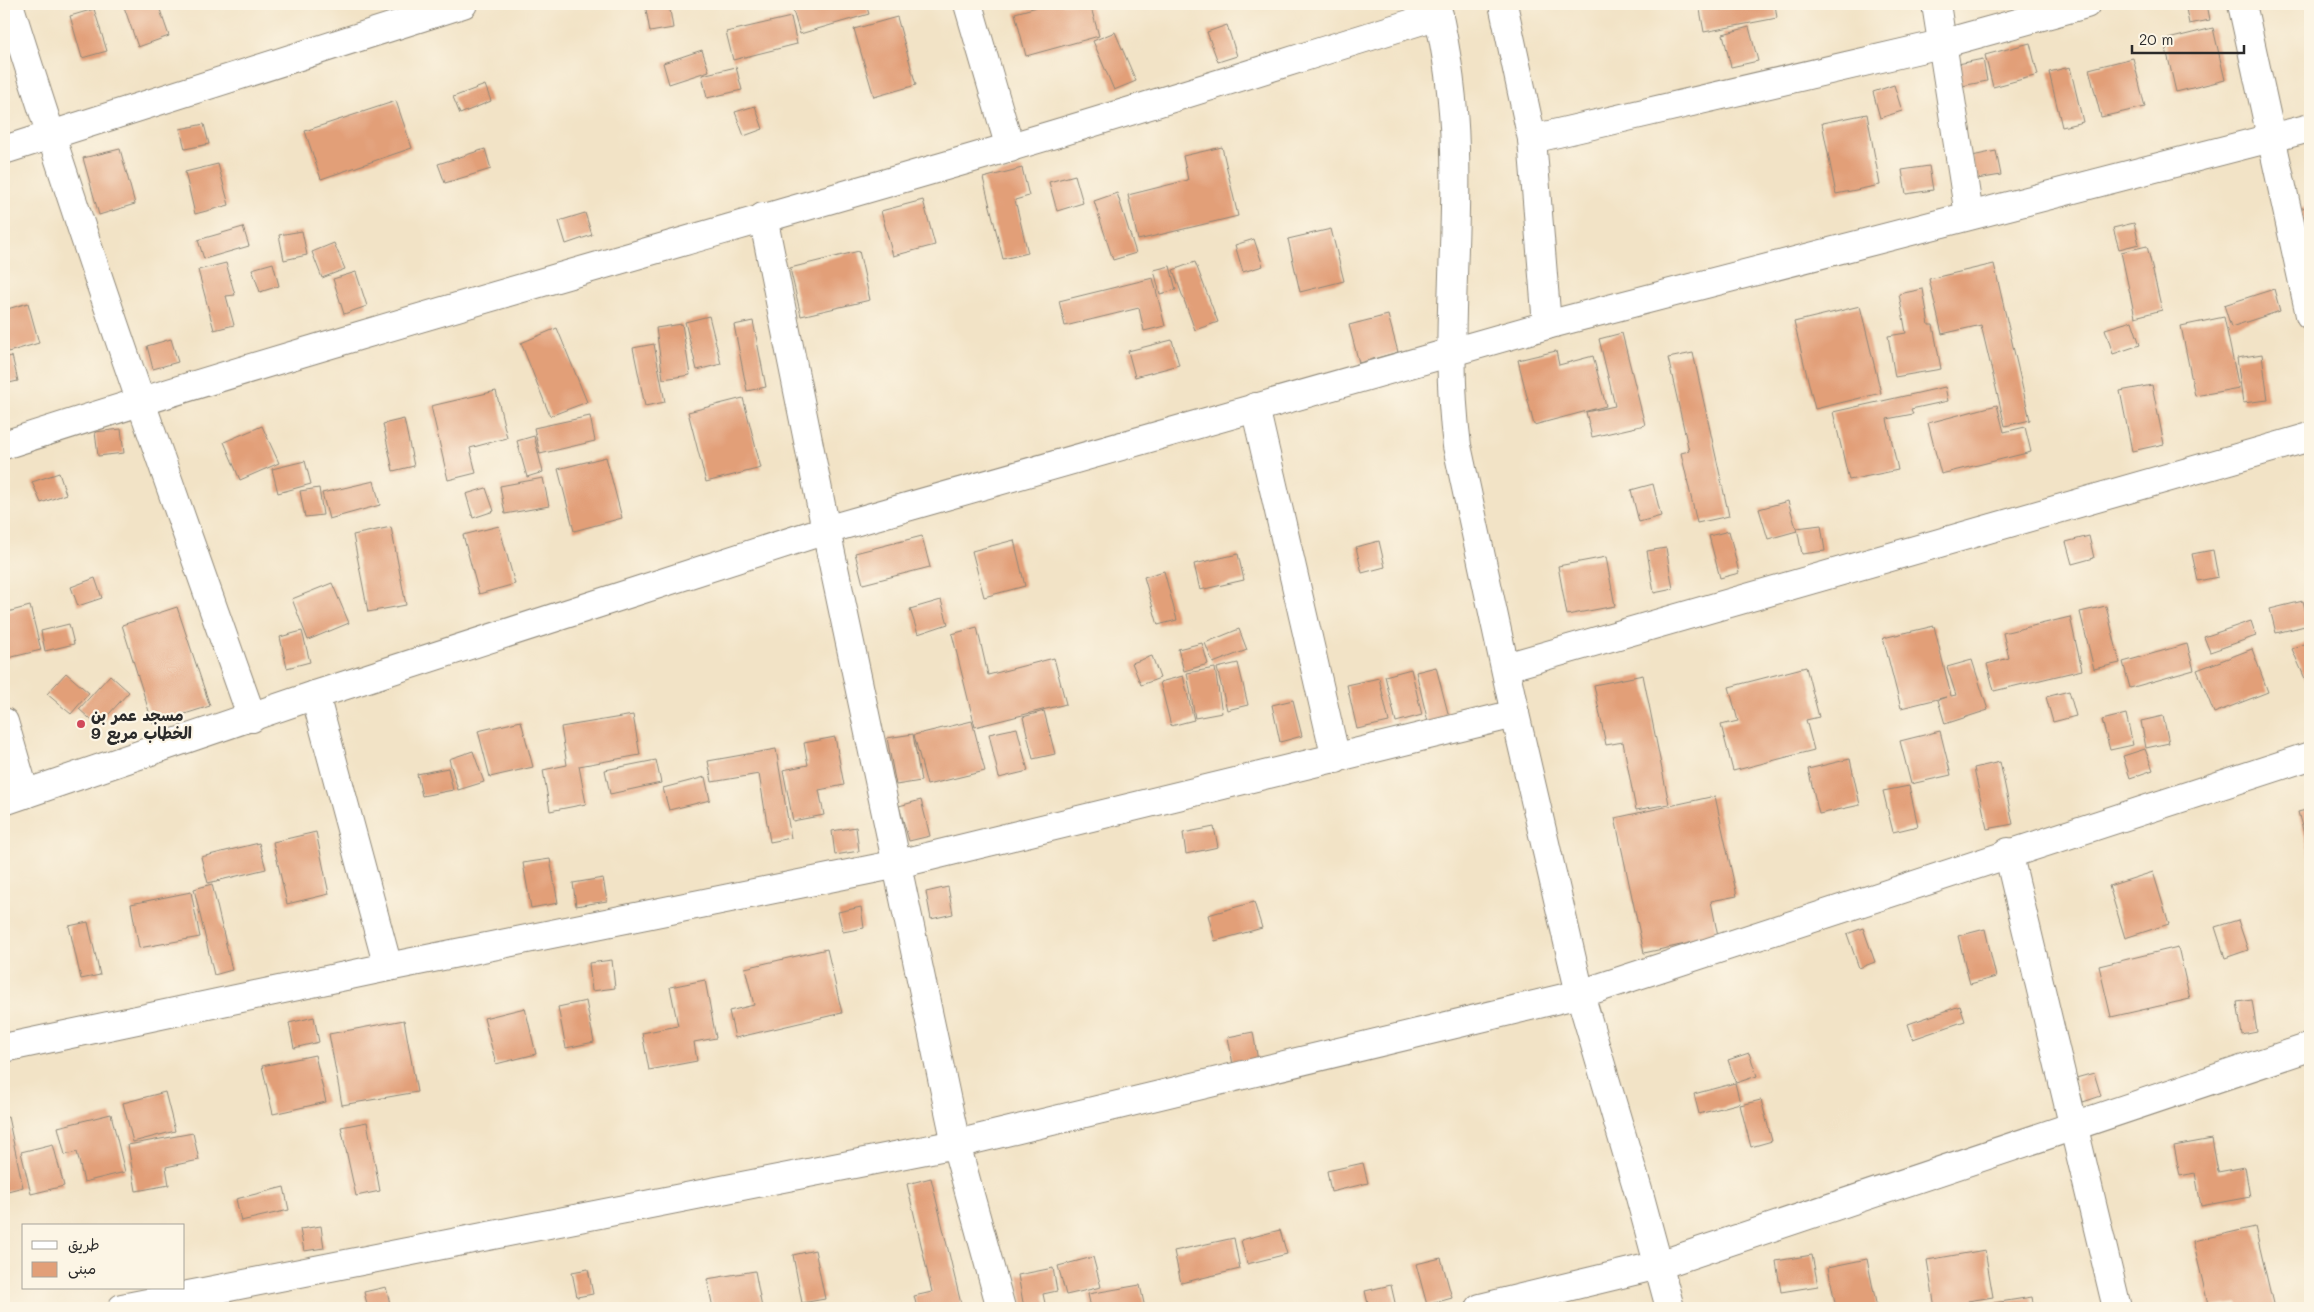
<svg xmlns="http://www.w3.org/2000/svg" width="2314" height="1312" font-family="Mali,'Playpen Sans Arabic',sans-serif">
  <rect width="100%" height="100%" fill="#fcf5e5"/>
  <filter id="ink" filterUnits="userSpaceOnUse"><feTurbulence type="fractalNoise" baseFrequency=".02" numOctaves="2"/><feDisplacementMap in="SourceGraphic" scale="10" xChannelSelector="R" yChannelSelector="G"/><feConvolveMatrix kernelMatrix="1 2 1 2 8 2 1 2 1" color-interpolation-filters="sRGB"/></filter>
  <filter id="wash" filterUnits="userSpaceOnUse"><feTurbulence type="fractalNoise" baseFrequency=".0096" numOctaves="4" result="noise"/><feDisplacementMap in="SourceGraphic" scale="20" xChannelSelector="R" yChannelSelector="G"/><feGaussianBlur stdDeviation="1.12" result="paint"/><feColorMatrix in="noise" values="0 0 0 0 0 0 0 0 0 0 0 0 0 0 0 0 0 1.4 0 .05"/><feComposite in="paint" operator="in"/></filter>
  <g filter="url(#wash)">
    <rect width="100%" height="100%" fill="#f2e3c6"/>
    <g id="blocks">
      <g fill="#e29f78">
        <path d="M123,4H158L169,36L138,47Z"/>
        <path d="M645,4H669L673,28L650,32Z"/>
        <path d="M791,4H866L869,14L800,34Z"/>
        <path d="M1048,4H1090L1099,36L1026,56L1015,13Z"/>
        <path d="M1699,4H1775L1777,18L1704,32Z"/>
        <path d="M2185,4H2207L2210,20L2189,24Z"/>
        <path d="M94,9L107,51L82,58L70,16Z"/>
        <path d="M791,17L797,44L733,60L726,32Z"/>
        <path d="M897,17L916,85L874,97L854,29Z"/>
        <path d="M1227,25L1237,56L1218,62L1207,32Z"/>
        <path d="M1749,27L1758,61L1731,67L1723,34Z"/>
        <path d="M2213,28L2225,80L2176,92L2164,40Z"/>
        <path d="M1115,32L1136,81L1114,90L1093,41Z"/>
        <path d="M2030,43L2038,75L1993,87L1985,55Z"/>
        <path d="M702,50L709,71L669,84L663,63Z"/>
        <path d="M2133,58L2145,107L2101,117L2089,69Z"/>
        <path d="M1983,59L1987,81L1957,87L1953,65Z"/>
        <path d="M736,67L742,90L707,98L702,75Z"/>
        <path d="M2070,67L2083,122L2062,127L2049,72Z"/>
        <path d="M485,85L491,101L460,114L453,97Z"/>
        <path d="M1894,85L1902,111L1880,118L1873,92Z"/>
        <path d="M396,101L412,148L321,179L305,131Z"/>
        <path d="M755,106L763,129L744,136L735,112Z"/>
        <path d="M1867,114L1880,185L1836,194L1822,123Z"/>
        <path d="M204,124L209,144L185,149L180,129Z"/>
        <path d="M1222,147L1238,216L1138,240L1128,195L1188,180L1183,156Z"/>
        <path d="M120,149L135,204L99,215L83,158Z"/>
        <path d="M485,149L491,169L445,183L438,164Z"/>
        <path d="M1996,151L2001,175L1977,179L1972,156Z"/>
        <path d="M218,164L229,205L195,214L185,172Z"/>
        <path d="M1929,166L1933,190L1906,194L1902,170Z"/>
        <path d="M1022,168L1029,196L1015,200L1028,253L1003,259L983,178Z"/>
        <path d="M1075,175L1083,203L1057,211L1049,182Z"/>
        <path d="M1117,193L1136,253L1113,260L1094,201Z"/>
        <path d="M923,200L935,245L893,256L881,211Z"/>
        <path d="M2310,206V229L2301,232L2295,210Z"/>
        <path d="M585,213L592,235L566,244L559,221Z"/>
        <path d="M2134,223L2139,244L2119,249L2113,228Z"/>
        <path d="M243,227L249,246L204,259L198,240Z"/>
        <path d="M1331,229L1344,281L1300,292L1288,239Z"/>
        <path d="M302,231L307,255L284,260L279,235Z"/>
        <path d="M1254,239L1263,266L1243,272L1235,245Z"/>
        <path d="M334,243L345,269L322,278L312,252Z"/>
        <path d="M2147,246L2162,310L2135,317L2121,252Z"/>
        <path d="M859,251L870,300L801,316L790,268Z"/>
        <path d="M1195,262L1218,322L1195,330L1173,270Z"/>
        <path d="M226,263L235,295L226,296L234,325L214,330L198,270Z"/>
        <path d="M273,263L279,286L260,292L252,269Z"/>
        <path d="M1994,264L2030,420L2005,426L1981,325L1942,334L1929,279Z"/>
        <path d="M1170,266L1176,290L1160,294L1154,270Z"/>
        <path d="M356,272L367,306L344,314L333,279Z"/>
        <path d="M1153,278L1165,326L1144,331L1139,308L1065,326L1059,301Z"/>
        <path d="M1923,289L1929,325H1933L1941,369L1895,377L1888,336L1906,333L1899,294Z"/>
        <path d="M2274,289L2280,311L2231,327L2224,305Z"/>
        <path d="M28,303L39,343L8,352L4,336V310Z"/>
        <path d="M1860,306L1881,393L1815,409L1794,322Z"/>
        <path d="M1388,315L1398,352L1359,363L1349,325Z"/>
        <path d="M709,316L721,364L697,370L685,322Z"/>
        <path d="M2224,317L2239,388L2195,396L2181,326Z"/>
        <path d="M753,321L766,387L747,391L734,325Z"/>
        <path d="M2132,321L2140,345L2113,354L2105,329Z"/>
        <path d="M682,324L690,375L663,379L656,328Z"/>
        <path d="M557,328L587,402L550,416L521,343Z"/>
        <path d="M1622,333L1645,425L1592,437L1586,412L1615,406L1599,339Z"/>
        <path d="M171,339L178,362L153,369L147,346Z"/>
        <path d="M1172,340L1179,365L1135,377L1128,351Z"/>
        <path d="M654,344L665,402L645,406L633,348Z"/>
        <path d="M1556,351L1559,365L1593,356L1606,406L1534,425L1518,360Z"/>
        <path d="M1693,353L1729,516L1697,523L1681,453L1689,451L1668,358Z"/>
        <path d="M2262,354L2268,400L2243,403L2237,358Z"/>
        <path d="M12,356L18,381L4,384V358Z"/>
        <path d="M2152,385L2164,444L2132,451L2120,391Z"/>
        <path d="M1945,387L1948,401L1911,409L1913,414L1887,419L1898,470L1849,480L1833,412Z"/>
        <path d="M496,391L507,438L470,448L476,473L448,480L431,406Z"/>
        <path d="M743,398L761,468L706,482L688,412Z"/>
        <path d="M1997,405L2004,432L2025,427L2031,452L1941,474L1928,423Z"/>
        <path d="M590,416L595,441L540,454L534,428Z"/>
        <path d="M404,419L414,466L393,471L383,424Z"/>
        <path d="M262,426L279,463L240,480L224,442Z"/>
        <path d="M121,429L124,453L98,456L95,432Z"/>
        <path d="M534,436L543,472L527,477L517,441Z"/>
        <path d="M606,457L622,518L574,531L558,469Z"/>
        <path d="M305,461L311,484L278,493L272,469Z"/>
        <path d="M59,473L66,494L41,503L32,482Z"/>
        <path d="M543,478L549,506L505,514L500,486Z"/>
        <path d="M374,481L380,505L329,519L322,493Z"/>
        <path d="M1653,484L1661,516L1639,522L1631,490Z"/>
        <path d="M319,488L323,515L305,517L300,491Z"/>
        <path d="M486,488L494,511L473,518L466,494Z"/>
        <path d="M1788,501L1797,531L1768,539L1759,509Z"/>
        <path d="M1821,525L1825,551L1802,554L1797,528Z"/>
        <path d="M499,526L515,584L479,594L463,535Z"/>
        <path d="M391,527L406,605L368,612L353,535Z"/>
        <path d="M1729,531L1739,573L1720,578L1709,536Z"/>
        <path d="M922,536L930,567L863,584L855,553Z"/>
        <path d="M2089,536L2094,558L2072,564L2066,542Z"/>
        <path d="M1014,540L1025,586L984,597L972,551Z"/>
        <path d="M1379,541L1385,567L1362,573L1356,547Z"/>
        <path d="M1666,548L1673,589L1654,593L1647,551Z"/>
        <path d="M2213,550L2218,577L2198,581L2192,554Z"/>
        <path d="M1238,554L1244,580L1200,590L1194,564Z"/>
        <path d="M1606,557L1615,606L1567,615L1558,566Z"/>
        <path d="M1164,571L1177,620L1158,625L1144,577Z"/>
        <path d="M95,578L102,598L78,606L71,587Z"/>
        <path d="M332,583L349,623L308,640L292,599Z"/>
        <path d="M941,600L948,624L918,634L910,609Z"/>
        <path d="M2303,601L2309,625L2276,633L2270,609Z"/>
        <path d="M30,606L41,650L4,659V613Z"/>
        <path d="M2106,606L2120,663L2094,669L2080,612Z"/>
        <path d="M177,607L210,706L153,724L122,625Z"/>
        <path d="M2070,617L2082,670L1994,691L1987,664L2009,658L2003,633Z"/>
        <path d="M2251,621L2256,636L2210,652L2204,637Z"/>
        <path d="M69,624L74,644L45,651L41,631Z"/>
        <path d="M1934,626L1951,696L1956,695L1947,667L1972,660L1988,710L1945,724L1938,700L1946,697L1901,708L1883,638Z"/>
        <path d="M977,627L988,675L1054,658L1066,704L975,727L952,634Z"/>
        <path d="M1239,629L1247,650L1213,663L1205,643Z"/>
        <path d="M302,631L310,662L287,668L280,637Z"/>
        <path d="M2310,641V690L2292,649Z"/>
        <path d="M1202,643L1208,664L1184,671L1178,649Z"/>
        <path d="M2187,644L2194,670L2130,688L2123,662Z"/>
        <path d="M2252,649L2268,692L2214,713L2197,670Z"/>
        <path d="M1152,656L1160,678L1141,685L1132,663Z"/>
        <path d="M1238,663L1248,705L1227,710L1217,668Z"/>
        <path d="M1436,667L1449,717L1428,722L1416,672Z"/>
        <path d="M1806,667L1819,717L1806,720L1814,750L1733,771L1721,725L1738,721L1729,687Z"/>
        <path d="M1215,668L1222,713L1195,718L1187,673Z"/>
        <path d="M1411,669L1422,715L1396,722L1385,676Z"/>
        <path d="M66,673L89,693L71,714L47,694Z"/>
        <path d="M110,675L129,692L98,726L79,709Z"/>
        <path d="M1643,675L1669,804L1636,810L1623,742L1606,745L1594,685Z"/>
        <path d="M1183,676L1194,720L1171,726L1160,682Z"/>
        <path d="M1379,678L1389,722L1357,729L1347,685Z"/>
        <path d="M2069,691L2076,716L2053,722L2046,697Z"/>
        <path d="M1293,700L1302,736L1280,742L1272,705Z"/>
        <path d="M1044,711L1055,754L1033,759L1023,717Z"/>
        <path d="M2126,714L2133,745L2110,750L2102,720Z"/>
        <path d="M633,715L640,755L579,766L586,804L550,811L543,770L567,765L561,727Z"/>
        <path d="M2163,716L2169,743L2146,748L2141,721Z"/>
        <path d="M521,721L533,767L490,777L478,731Z"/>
        <path d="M972,721L985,771L927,785L914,735Z"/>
        <path d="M1017,728L1028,771L999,778L989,734Z"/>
        <path d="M1940,731L1951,775L1911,784L1900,741Z"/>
        <path d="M913,734L921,781L896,785L887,738Z"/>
        <path d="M835,737L844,785L819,790L824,815L793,821L783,770L808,765L804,743Z"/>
        <path d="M776,749L791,838L770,842L759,774L712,782L708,761Z"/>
        <path d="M2145,749L2153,770L2130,778L2123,756Z"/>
        <path d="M473,751L484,782L458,790L449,759Z"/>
        <path d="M1850,759L1860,805L1819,814L1808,769Z"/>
        <path d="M656,760L661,783L610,794L605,770Z"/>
        <path d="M2000,762L2013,824L1987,829L1974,768Z"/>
        <path d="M448,768L453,790L422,796L417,774Z"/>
        <path d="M705,777L710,800L669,810L663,788Z"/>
        <path d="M1909,786L1918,826L1893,832L1883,791Z"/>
        <path d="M1715,796L1737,896L1711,901L1718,937L1644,953L1615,818Z"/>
        <path d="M921,800L930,836L909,841L899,806Z"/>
        <path d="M2310,809V855L2298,812Z"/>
        <path d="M856,827L859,851L835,855L832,831Z"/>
        <path d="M1214,827L1218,847L1186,854L1183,833Z"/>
        <path d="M316,832L329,894L287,904L273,842Z"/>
        <path d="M259,843L266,869L208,883L201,857Z"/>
        <path d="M550,859L558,903L531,908L523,863Z"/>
        <path d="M2153,872L2169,924L2125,938L2109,886Z"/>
        <path d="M603,878L607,901L576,906L573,883Z"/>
        <path d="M212,884L232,970L214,975L194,889Z"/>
        <path d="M948,887L953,914L931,919L926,892Z"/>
        <path d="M191,892L200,937L139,948L131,904Z"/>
        <path d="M1254,902L1262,928L1215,941L1208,915Z"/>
        <path d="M861,907L864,928L843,932L838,912Z"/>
        <path d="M2238,920L2248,950L2225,958L2215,927Z"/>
        <path d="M88,922L100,975L81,979L69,926Z"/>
        <path d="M1863,928L1875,962L1859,968L1847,934Z"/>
        <path d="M1985,929L1996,977L1970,984L1958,936Z"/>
        <path d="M2178,947L2190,999L2111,1017L2099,966Z"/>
        <path d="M827,949L842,1013L735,1038L729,1011L754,1005L745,968Z"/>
        <path d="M612,960L615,988L592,991L589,963Z"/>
        <path d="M705,980L716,1038L694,1042L697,1061L649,1070L642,1033L678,1026L670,987Z"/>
        <path d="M2252,1000L2257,1032L2242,1035L2237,1002Z"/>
        <path d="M586,1001L594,1042L566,1048L558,1007Z"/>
        <path d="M1960,1006L1965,1021L1913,1039L1908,1024Z"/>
        <path d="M525,1008L536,1054L496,1064L484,1018Z"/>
        <path d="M314,1017L319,1042L294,1048L289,1023Z"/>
        <path d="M404,1020L417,1092L342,1105L329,1034Z"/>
        <path d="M1253,1032L1258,1061L1233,1065L1228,1037Z"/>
        <path d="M1749,1053L1757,1076L1736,1083L1728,1060Z"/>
        <path d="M315,1055L326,1102L273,1114L262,1066Z"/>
        <path d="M2094,1073L2101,1096L2083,1102L2076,1078Z"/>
        <path d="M1735,1083L1740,1103L1699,1114L1694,1094Z"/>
        <path d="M165,1092L175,1131L133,1142L123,1103Z"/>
        <path d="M1761,1100L1772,1141L1751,1147L1740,1105Z"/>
        <path d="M111,1114L125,1172L84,1182L77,1152L65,1155L58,1127Z"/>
        <path d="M8,1117L23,1187L4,1192V1118Z"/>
        <path d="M367,1122L380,1191L356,1196L341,1127Z"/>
        <path d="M193,1133L199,1160L166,1167L169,1185L136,1191L128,1145Z"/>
        <path d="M2212,1139L2218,1172L2245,1167L2250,1197L2201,1206L2195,1173L2180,1176L2174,1146Z"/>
        <path d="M53,1144L64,1186L31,1194L21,1152Z"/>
        <path d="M1363,1163L1368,1183L1331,1192L1327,1171Z"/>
        <path d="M931,1178L962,1308H917L914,1296L932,1292L907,1184Z"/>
        <path d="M284,1187L289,1210L241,1221L236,1199Z"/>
        <path d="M321,1226L324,1248L304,1251L300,1229Z"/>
        <path d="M2255,1227L2274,1308H2238L2237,1303L2209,1308L2193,1241Z"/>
        <path d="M1280,1230L1287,1254L1247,1264L1241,1240Z"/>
        <path d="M1234,1238L1240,1269L1181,1283L1174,1251Z"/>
        <path d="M815,1250L825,1299L802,1303L793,1255Z"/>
        <path d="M1985,1250L1993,1297L1968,1301L1970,1308H1935L1927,1260Z"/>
        <path d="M1812,1255L1818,1286L1781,1292L1776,1261Z"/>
        <path d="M1093,1257L1101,1287L1066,1295L1058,1266Z"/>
        <path d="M1441,1258L1452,1298L1427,1305L1416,1264Z"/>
        <path d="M1867,1259L1877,1308H1836L1828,1267Z"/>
        <path d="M1053,1268L1057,1291L1043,1294L1046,1308H1024L1018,1275Z"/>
        <path d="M588,1269L593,1294L577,1297L572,1272Z"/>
        <path d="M755,1271L762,1308H713L707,1279Z"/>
        <path d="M1140,1285L1145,1308H1091L1088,1294Z"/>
        <path d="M1391,1285L1396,1307L1369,1308L1365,1291Z"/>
        <path d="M386,1287L391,1308H368L364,1292Z"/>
        <path d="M2032,1297L2034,1308H1988L1987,1304Z"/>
        <path d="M869,1303L871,1308H853Z"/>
      </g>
    </g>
  </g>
  <g filter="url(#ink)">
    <use href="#blocks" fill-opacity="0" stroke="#8e8778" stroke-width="1"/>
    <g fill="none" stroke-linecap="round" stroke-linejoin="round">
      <g stroke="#8e8778" stroke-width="30">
        <g id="minor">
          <path d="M9,4C84,244 168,481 252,718"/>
          <path d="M968,4L1010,148"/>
          <path d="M1436,4C1447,51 1454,102 1455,150C1458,249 1444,348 1457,446L1515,714L1580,994L1640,1197L1670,1308"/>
          <path d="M1503,4L1532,139L1547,325"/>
          <path d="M1936,4L1969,215"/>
          <path d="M2242,4L2310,315"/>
          <path d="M1532,139L1941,44L2086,4"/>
          <path d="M4,150L463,4"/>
          <path d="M763,217L826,530L956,1144L1001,1308"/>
          <path d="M1255,407L1336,759"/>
          <path d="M4,445C336,338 672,246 1007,148C1152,106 1295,59 1439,15"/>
          <path d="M1506,667L2310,437"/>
          <path d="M315,695L388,967"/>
          <path d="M4,722L25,794"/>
          <path d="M4,801L315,695L826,530L1547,325L2310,128"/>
          <path d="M2008,852L2117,1308"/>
          <path d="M4,1048L388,967L898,864L1515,714"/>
          <path d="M122,1308L956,1144L1580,994L2310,756"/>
          <path d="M1480,1308L1659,1265L2310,1047"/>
        </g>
      </g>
      <use href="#minor" stroke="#fff" stroke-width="28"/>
    </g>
  </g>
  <circle fill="#d1495b" stroke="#fcf5e5" stroke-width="2" cx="81" cy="724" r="5"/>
  <g text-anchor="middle" stroke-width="4.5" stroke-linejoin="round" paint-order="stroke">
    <g font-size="16" font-weight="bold" fill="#2b2b2b" stroke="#fcf5e5" text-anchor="start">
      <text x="91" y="721">مسجد عمر بن<tspan x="91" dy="18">الخطاب مربع 9</tspan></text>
    </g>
  </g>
  <rect width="2314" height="1312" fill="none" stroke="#fcf5e5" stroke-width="20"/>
  <rect x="22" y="1224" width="162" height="65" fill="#fcf5e5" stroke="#a8a49b"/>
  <rect x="32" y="1241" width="25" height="8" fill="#ffffff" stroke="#a8a49b"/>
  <text x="68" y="1250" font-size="15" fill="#2b2b2b">طريق</text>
  <rect x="32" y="1262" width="25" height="15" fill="#e29f78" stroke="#a8a49b"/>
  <text x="68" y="1274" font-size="15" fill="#2b2b2b">مبنى</text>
  <path d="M2132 45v8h112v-8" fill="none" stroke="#2b2b2b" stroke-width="2.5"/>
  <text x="2139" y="45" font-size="15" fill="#2b2b2b" stroke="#fcf5e5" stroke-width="4" paint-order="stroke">20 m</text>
</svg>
